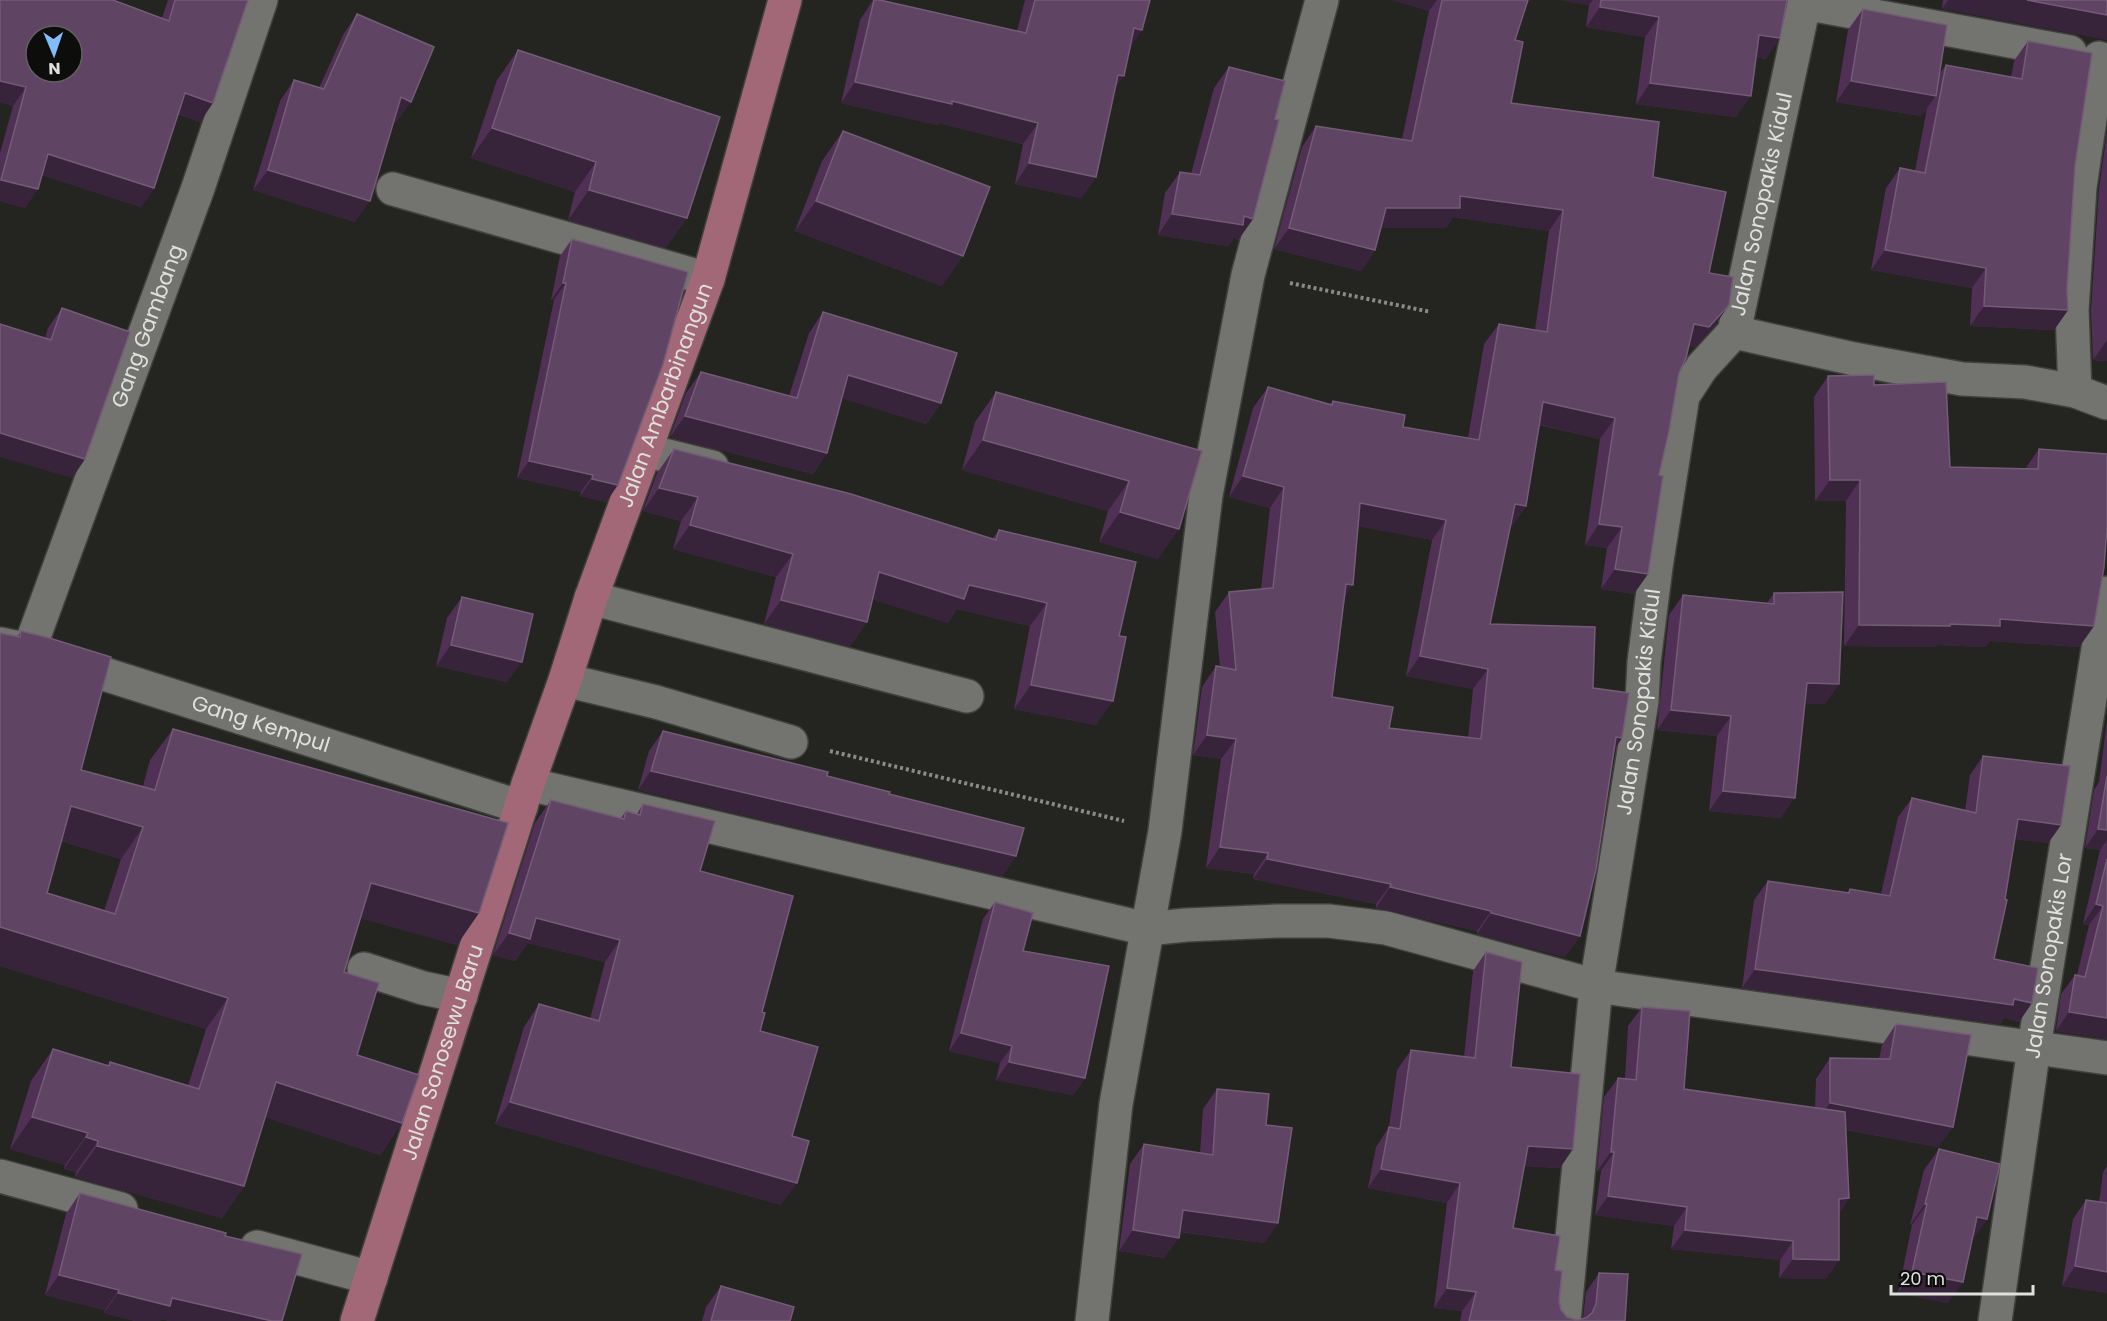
<svg xmlns="http://www.w3.org/2000/svg" width="2107" height="1321" font-family="Poppins,sans-serif">
  <rect width="100%" height="100%" fill="#242421"/>
  <g fill="none" stroke-linecap="round" stroke-linejoin="round">
    <g stroke="#40403d" stroke-width="36">
      <g id="minor">
        <path d="M1804,3L2070,52"/>
        <path d="M393,189L708,279"/>
        <path d="M1734,332L1854,359L1962,379L2025,382L2075,391L2107,403"/>
        <path d="M2075,391L2072,310L2080,187L2099,58"/>
        <path d="M644,450L712,467"/>
        <path d="M591,598L967,696"/>
        <path id="s1" d="M0,644L29,650L521,807"/>
        <path id="s2" d="M29,650L198,188L261,0"/>
        <path d="M565,680L656,702L791,742"/>
        <path d="M528,784L1147,929L1186,925L1277,921H1329L1386,928L1596,986L2107,1058"/>
        <path d="M364,969L423,988L461,996"/>
        <path d="M0,1176L121,1209"/>
        <path d="M257,1247L371,1278"/>
        <path d="M1092,1321L1116,1104L1165,831L1206,495L1248,275L1322,0"/>
        <path id="s3" d="M1564,1321L1596,986L1642,701L1644,662L1656,567L1683,396L1702,367L1734,332L1805,0"/>
        <path id="s4" d="M1995,1321L2034,1047L2107,593"/>
      </g>
    </g>
    <g stroke="#40403d" stroke-width="36">
      <g id="major">
        <path id="s5" d="M357,1321L528,784L565,680L591,598L708,279L785,0"/>
      </g>
    </g>
    <g stroke="#8a8a87" stroke-width="4" stroke-dasharray="3 3" stroke-linecap="butt">
      <path d="M1290,283L1431,312"/>
      <path d="M830,751L1124,821"/>
    </g>
    <use href="#minor" stroke="#73736f" stroke-width="33"/>
    <use href="#major" stroke="#a26877" stroke-width="33"/>
  </g>
  <g fill="#503155" fill-rule="evenodd">
    <path d="M0,0L162,18L168,0H248L200,122L178,114L154,188L141,207L42,175L25,208L0,201V153L13,106L0,102Z"/>
    <path d="M873,0H880L1017,31L1025,0H1150L1115,88L1096,177L1081,198L1015,184L1023,144L939,123L937,125L841,103L860,20Z"/>
    <path d="M1393,0H1528L1515,40L1511,103L1653,177L1709,273L1729,305L1715,325L1695,347L1689,346L1679,373L1634,594L1601,589L1607,548L1585,545L1600,439L1539,425L1526,506L1512,526H1510L1490,624L1593,688L1622,738L1615,749L1580,936L1565,957L1477,934V931L1376,908V904L1253,879L1254,874L1206,868L1221,759L1193,755L1202,687L1216,666L1220,667L1215,612L1229,592L1261,589L1270,508L1229,497L1253,408L1268,387L1330,404L1333,401L1403,427L1468,438L1484,344L1499,324L1535,330L1549,231L1453,217L1446,228H1381L1375,250L1361,271L1274,249L1302,147L1316,126L1402,139L1429,11ZM1358,526L1432,540L1406,676L1473,689L1468,738L1389,728L1332,697L1345,597Z"/>
    <path d="M1561,0H1786L1766,59L1756,57L1736,117L1636,104L1645,37L1586,27L1589,5Z"/>
    <path d="M1943,0H2107L1942,9Z"/>
    <path d="M1863,9L1939,74L1946,65L2011,77L2014,61L2028,41L2075,166L2067,289L2068,310L2054,330L1970,326L1972,288L1871,270L1886,188L1900,168L1915,171L1927,108L1921,116L1836,102L1848,30Z"/>
    <path d="M357,14L411,102L396,122H394L355,222L253,190L280,101L294,80L319,88L343,35Z"/>
    <path d="M518,50L666,248L568,220L575,192L471,158L497,80Z"/>
    <path d="M1229,67L1275,119L1253,219L1238,240L1234,238L1228,246L1158,235L1165,193L1180,172L1191,174L1214,88Z"/>
    <path d="M843,131L942,286L795,231L822,161Z"/>
    <path d="M2107,132V361L2093,360L2091,310L2099,189Z"/>
    <path d="M572,239L606,502L580,496L581,492L517,478L554,300H551L560,256Z"/>
    <path d="M62,308L85,459L72,478L45,338L48,328Z"/>
    <path d="M823,312L941,403L926,424L842,398L827,453L813,474L670,437L686,393L701,372L789,396L809,333Z"/>
    <path d="M1828,376L1874,385L1950,467L2025,469L2039,449L2107,454V534L2094,626L2079,647L1990,641L1985,647L1937,645L1936,647L1844,646L1846,501H1815L1814,397Z"/>
    <path d="M996,392L1202,451L1158,559L1099,542L1108,511L962,470L975,422Z"/>
    <path d="M674,449L992,539L999,530L1136,562L1096,725L1014,709L1030,626L957,609L948,623L872,599L867,622L850,646L764,624L776,577L673,549L681,521L643,511L657,473Z"/>
    <path d="M1774,593L1825,704L1805,703L1781,818L1709,811L1717,736L1657,730L1669,615L1683,595L1767,603Z"/>
    <path d="M462,597L507,682L436,666L447,618Z"/>
    <path d="M21,631L81,770L143,786L150,760L173,729L457,945L361,918L344,972L357,1055L402,1123L380,1155L265,1117L244,1186L222,1218L75,1177L76,1172L64,1169L65,1165L10,1149L31,1081L53,1049L108,1066L110,1062L188,1086L206,1029L0,966V633L18,636ZM61,841L121,859L104,911L47,893Z"/>
    <path d="M2107,721V1039L2056,1031L2061,994L2075,975H2077L2089,925L2083,924L2100,850L2085,848L2094,790L2099,782Z"/>
    <path d="M663,731L827,776L889,794L1003,876L638,790L649,751Z"/>
    <path d="M1983,756L2061,825L2048,843L2015,839L1994,959L2019,1022L2004,1018L2000,1024L1742,988L1754,900L1768,881L1847,893L1850,889L1881,894L1898,817L1912,798L1965,811L1970,775Z"/>
    <path d="M551,800L621,818L626,811L637,814L643,804L700,871L762,1012L760,1031L792,1136L781,1205L495,1124L524,1027L539,1004L590,1019L605,962L528,943L515,961L493,955L535,823Z"/>
    <path d="M995,902L1023,951L1085,1078L1073,1095L996,1080L1000,1063L949,1051L983,919Z"/>
    <path d="M1486,952L1511,1067L1560,1168L1524,1166L1513,1228L1555,1270L1561,1310L1567,1317L1576,1320L1583,1319L1586,1292L1599,1273L1625,1321H1460L1462,1311L1434,1308L1447,1203L1368,1188L1376,1147L1389,1127L1397,1070L1411,1050L1464,1057L1473,971Z"/>
    <path d="M1642,1007L1684,1089L1815,1108L1816,1079L1830,1058L1879,1059L1882,1045L1896,1024L1953,1127L1938,1147L1846,1130L1849,1198L1839,1213L1826,1279L1779,1278L1780,1260L1671,1249L1674,1226L1595,1215L1601,1171H1597L1604,1097L1618,1078L1625,1079L1628,1026Z"/>
    <path d="M1217,1089L1266,1125L1278,1223L1264,1243L1180,1232L1164,1258L1119,1251L1130,1164L1144,1144L1200,1153L1203,1109Z"/>
    <path d="M1939,1149L1987,1219L1972,1240L1948,1303L1898,1293L1912,1225H1910L1924,1170Z"/>
    <path d="M2107,1166V1293L2062,1286L2073,1219L2086,1200L2099,1202L2103,1172Z"/>
    <path d="M80,1193L282,1321H170L161,1319L160,1321H135L104,1313L105,1310L45,1295L66,1214Z"/>
    <path d="M721,1286L790,1321H702L706,1307Z"/>
  </g>
  <g fill="#38243a">
    <path d="M1393,0H1437L1429,11Z"/>
    <path d="M1561,0H1593L1589,5Z"/>
    <path d="M1948,0H2027L2107,15V40L1942,9Z"/>
    <path d="M1600,7L1659,17L1645,37L1586,27Z"/>
    <path d="M1134,28L1142,30L1128,51Z"/>
    <path d="M1759,35L1780,38L1766,59L1745,55Z"/>
    <path d="M1118,75L1124,76L1109,97Z"/>
    <path d="M0,81L26,87L13,106L0,102Z"/>
    <path d="M1851,81L1936,96L1921,116L1836,102Z"/>
    <path d="M855,82L952,101L1038,123L1023,144L939,123L937,125L841,103Z"/>
    <path d="M1650,83L1751,96L1736,117L1636,104Z"/>
    <path d="M185,93L213,103L200,122L172,111Z"/>
    <path d="M401,97L411,102L396,122L386,118Z"/>
    <path d="M492,128L596,162L575,192L471,158Z"/>
    <path d="M48,154L154,188L141,207L35,173Z"/>
    <path d="M1029,163L1096,177L1081,198L1015,184Z"/>
    <path d="M268,170L370,201L355,222L253,190Z"/>
    <path d="M1,180L38,189L25,208L0,201V181Z"/>
    <path d="M589,190L687,218L666,248L568,220Z"/>
    <path d="M1460,196L1563,210L1549,231L1453,217L1446,228H1372L1386,208Z"/>
    <path d="M816,201L963,256L942,286L795,231Z"/>
    <path d="M1172,214L1244,216L1253,219L1238,240L1234,238L1228,246L1158,235Z"/>
    <path d="M1289,228L1375,250L1361,271L1274,249Z"/>
    <path d="M1885,250L1986,268L1972,288L1871,270Z"/>
    <path d="M563,283H566L554,300H551Z"/>
    <path d="M1729,305L1715,325L1695,347L1680,345L1694,324Z"/>
    <path d="M1984,306L2068,310L2054,330L1970,326Z"/>
    <path d="M2107,340V361L2093,360Z"/>
    <path d="M848,375L941,403L926,424L834,396Z"/>
    <path d="M1543,402L1615,418L1600,439L1529,422Z"/>
    <path d="M685,416L827,453L813,474L670,437Z"/>
    <path d="M0,433L85,459L72,478L0,457Z"/>
    <path d="M983,440L1129,481L1108,511L962,470Z"/>
    <path d="M529,461L593,475L581,492L517,478Z"/>
    <path d="M1243,476L1284,487L1270,508L1229,497Z"/>
    <path d="M592,479L618,485L606,502L580,496Z"/>
    <path d="M1830,480H1860L1846,501H1815Z"/>
    <path d="M659,488L698,497L681,521L643,511Z"/>
    <path d="M1360,503L1446,520L1432,540L1346,524Z"/>
    <path d="M1515,504L1526,506L1512,526L1501,524Z"/>
    <path d="M1120,512L1179,529L1158,559L1099,542Z"/>
    <path d="M1599,524L1622,527L1607,548L1585,545Z"/>
    <path d="M690,525L793,554L776,577L673,549Z"/>
    <path d="M1615,569L1648,574L1634,594L1601,589Z"/>
    <path d="M879,572L969,585L1047,603L1030,626L957,609L948,623L862,596Z"/>
    <path d="M1346,584L1353,585L1339,605Z"/>
    <path d="M781,600L867,622L850,646L764,624Z"/>
    <path d="M2000,619L2094,626L2079,647L1990,641L1985,647L1937,645L1936,647L1844,646L1859,625L1950,624Z"/>
    <path d="M451,645L522,662L507,682L436,666Z"/>
    <path d="M1420,656L1488,669L1473,689L1406,676Z"/>
    <path d="M1807,683L1839,684L1825,704L1793,703Z"/>
    <path d="M1031,685L1113,701L1096,725L1014,709Z"/>
    <path d="M1671,710L1731,716L1717,736L1657,730Z"/>
    <path d="M1207,735L1236,739L1221,759L1193,755Z"/>
    <path d="M1616,737L1622,738L1608,758Z"/>
    <path d="M651,771L1016,856L1003,876L638,790Z"/>
    <path d="M1723,791L1795,798L1781,818L1709,811Z"/>
    <path d="M71,806L143,827L121,859L49,837Z"/>
    <path d="M2018,819L2061,825L2048,843L2005,838Z"/>
    <path d="M2098,829L2107,830V840L2100,850L2085,848Z"/>
    <path d="M1220,847L1268,853L1254,874L1206,868Z"/>
    <path d="M1267,859L1391,884L1376,904L1253,879Z"/>
    <path d="M371,883L479,913L457,945L349,915Z"/>
    <path d="M1390,887L1491,911L1477,931L1376,908Z"/>
    <path d="M2096,904L2103,906L2089,925L2083,924Z"/>
    <path d="M1491,913L1580,936L1565,957L1477,934Z"/>
    <path d="M536,918L620,940L605,962L528,943L515,961L493,955L509,933Z"/>
    <path d="M0,927L228,998L206,1029L0,966Z"/>
    <path d="M1755,969L2014,999L2032,1003L2019,1022L2004,1018L2000,1024L1742,988Z"/>
    <path d="M2069,1012L2107,1018V1039L2056,1031Z"/>
    <path d="M961,1033L1012,1046L1000,1063L949,1051Z"/>
    <path d="M1009,1062L1085,1078L1073,1095L996,1080Z"/>
    <path d="M276,1082L402,1123L380,1155L254,1114Z"/>
    <path d="M510,1102L797,1183L781,1205L495,1124Z"/>
    <path d="M1830,1103L1953,1127L1938,1147L1815,1124Z"/>
    <path d="M32,1117L88,1133L65,1165L10,1149Z"/>
    <path d="M86,1137L98,1141L76,1172L64,1169Z"/>
    <path d="M97,1146L244,1186L222,1218L75,1177Z"/>
    <path d="M1528,1146L1573,1149L1560,1168L1514,1165Z"/>
    <path d="M1611,1152H1614L1601,1171H1597Z"/>
    <path d="M1381,1169L1460,1183L1447,1203L1368,1188Z"/>
    <path d="M1608,1196L1687,1207L1674,1226L1595,1215Z"/>
    <path d="M1849,1198L1836,1217L1839,1199Z"/>
    <path d="M1925,1204H1927L1912,1225H1910Z"/>
    <path d="M1183,1210L1278,1223L1264,1243L1169,1230Z"/>
    <path d="M1977,1217L1987,1219L1972,1240Z"/>
    <path d="M1133,1230L1179,1238L1164,1258L1119,1251Z"/>
    <path d="M1685,1230L1793,1241L1780,1260L1671,1249Z"/>
    <path d="M1793,1259L1839,1260L1826,1279L1779,1278Z"/>
    <path d="M2075,1266L2107,1272V1293L2062,1286Z"/>
    <path d="M1912,1272L1963,1282L1948,1303L1898,1293Z"/>
    <path d="M59,1275L119,1290L105,1310L45,1295Z"/>
    <path d="M1447,1288L1476,1292L1462,1311L1434,1308Z"/>
    <path d="M118,1293L172,1298L272,1321H170L161,1319L160,1321H135L104,1313Z"/>
  </g>
  <g fill="#5f4464" stroke="#745c77" stroke-width="1.5" fill-rule="evenodd">
    <path d="M0,0H113L169,21L175,0H248L213,103L185,93L154,188L48,154L38,189L1,180L26,87L0,81ZM36,36H72V72H36Z"/>
    <path d="M874,0H880L1026,33L1035,0H1150L1142,30L1134,28L1124,76L1118,75L1096,177L1029,163L1038,123L952,101V104L855,82Z"/>
    <path d="M1442,0H1528L1515,40L1523,42L1511,103L1659,122L1653,177L1726,192L1709,273L1733,277L1729,305L1709,327L1694,324L1686,358L1679,373L1669,431L1659,475L1663,476L1648,574L1615,569L1622,527L1599,524L1615,418L1543,402L1526,506L1515,504L1490,624L1595,627L1593,688L1629,693L1622,738L1616,737L1596,869L1580,936L1491,913V911L1390,887L1391,884L1267,859L1268,853L1220,847L1236,739L1207,735L1216,666L1236,670L1229,592L1273,588L1284,487L1243,476L1268,387L1332,405L1333,401L1405,415L1403,427L1479,440L1499,324L1547,332L1563,210L1460,196V208H1386L1375,250L1289,228L1316,126L1412,141ZM1360,503L1446,520L1420,656L1488,669L1481,739L1389,728L1393,707L1332,697L1346,584L1353,585Z"/>
    <path d="M1601,0H1787L1780,38L1759,35L1751,96L1650,83L1659,17L1600,7Z"/>
    <path d="M2027,0H2107V15Z"/>
    <path d="M1863,9L1947,25L1936,96L1851,81Z"/>
    <path d="M357,14L434,47L411,102L401,97L370,201L268,170L294,80L324,89Z"/>
    <path d="M2028,41L2092,53L2075,166L2067,289L2068,310L1984,306L1986,268L1885,250L1900,168L1925,173L1946,65L2022,79Z"/>
    <path d="M518,50L720,117L687,218L589,190L596,162L492,128Z"/>
    <path d="M1229,67L1285,81L1275,119L1279,120L1253,219L1244,216L1243,225L1172,214L1180,172L1200,175Z"/>
    <path d="M843,131L990,187L963,256L816,201Z"/>
    <path d="M572,239L688,272L663,364L618,485L592,479L593,475L529,461L566,283H563Z"/>
    <path d="M62,308L130,332L85,459L0,433V324L51,340Z"/>
    <path d="M823,312L957,353L941,403L848,375L827,453L685,416L701,372L797,398Z"/>
    <path d="M1874,375V385L1946,382L1950,467L2038,469L2039,449L2107,454V527L2104,567L2094,626L2000,619V626L1950,624V626L1859,625L1860,480H1830L1828,376Z"/>
    <path d="M996,392L1202,451L1179,529L1120,512L1129,481L983,440Z"/>
    <path d="M674,449L851,494L996,540L999,530L1136,562L1119,636L1126,637L1113,701L1031,685L1047,603L969,585L964,599L879,572L867,622L781,600L793,554L690,525L698,497L659,488Z"/>
    <path d="M1843,592L1839,684L1807,683L1795,798L1723,791L1731,716L1671,710L1683,595L1774,604V593Z"/>
    <path d="M462,597L533,614L522,662L451,645Z"/>
    <path d="M21,631L46,637L111,657L81,770L155,790L173,729L508,823L479,913L371,883L344,972L379,983L357,1055L419,1075L402,1123L276,1082L244,1186L97,1146L98,1141L86,1137L88,1133L32,1117L53,1049L109,1066L110,1062L199,1089L228,998L0,927V633L20,637ZM71,806L143,827L115,914L47,893Z"/>
    <path d="M663,731L828,772L827,776L890,792L889,794L1024,828L1016,856L651,771Z"/>
    <path d="M1983,756L2070,766L2061,825L2018,819L2005,899L2007,900L1994,959L2038,968L2032,1003L2014,999L2013,1005L1755,969L1768,881L1849,893L1850,889L1890,896L1912,798L1976,813Z"/>
    <path d="M2107,776V830L2098,829Z"/>
    <path d="M551,800L624,819L626,811L640,815L643,804L715,821L700,871L793,896L762,1012L765,1013L760,1031L818,1047L792,1136L809,1141L797,1183L510,1102L539,1004L599,1021L620,940L536,918L530,939L509,933Z"/>
    <path d="M2107,859V1018L2069,1012L2075,975L2085,977L2103,906L2096,904Z"/>
    <path d="M995,902L1033,913L1023,951L1109,966L1085,1078L1009,1062L1012,1046L961,1033Z"/>
    <path d="M1486,952L1522,962L1511,1067L1580,1074L1573,1149L1528,1146L1513,1228L1560,1236L1555,1270L1562,1271L1559,1301L1561,1310L1567,1317L1576,1320L1586,1318L1592,1313L1596,1304L1599,1273L1628,1274L1625,1321H1469L1476,1292L1447,1288L1460,1183L1381,1169L1389,1127L1400,1129L1411,1050L1475,1058Z"/>
    <path d="M1642,1007L1690,1011L1684,1089L1845,1112L1849,1198L1839,1199V1260L1793,1259V1241L1685,1230L1687,1207L1608,1196L1614,1152H1611L1618,1078L1636,1080Z"/>
    <path d="M1896,1024L1971,1035L1953,1127L1830,1103V1058L1890,1059Z"/>
    <path d="M1217,1089L1269,1094L1266,1125L1292,1128L1278,1223L1183,1210L1179,1238L1133,1230L1144,1144L1213,1155Z"/>
    <path d="M1939,1149L2000,1164L1987,1219L1977,1217L1963,1282L1912,1272L1927,1204H1925Z"/>
    <path d="M80,1193L226,1233L225,1236L302,1254L282,1321H272L172,1298L170,1306L118,1293L119,1290L59,1275Z"/>
    <path d="M2086,1200L2107,1203V1272L2075,1266Z"/>
    <path d="M721,1286L794,1307L790,1321H711Z"/>
  </g>
  <g text-anchor="middle" stroke-width="4.5" stroke-linejoin="round" paint-order="stroke">
    <g font-size="21" fill="#e0e0de" stroke="#0d0d0c">
      <text dy="7" stroke="none"><textPath href="#s3" startOffset="1146">Jalan Sonopakis Kidul</textPath></text>
      <text dy="7" stroke="none"><textPath href="#s2" startOffset="345">Gang Gambang</textPath></text>
      <text dy="7" stroke="none"><textPath href="#s5" startOffset="976">Jalan Ambarbinangun</textPath></text>
      <text dy="7" stroke="none"><textPath href="#s3" startOffset="624">Jalan Sonopakis Kidul</textPath></text>
      <text dy="7" stroke="none"><textPath href="#s1" startOffset="273">Gang Kempul</textPath></text>
      <text dy="7" stroke="none"><textPath href="#s4" startOffset="369">Jalan Sonopakis Lor</textPath></text>
      <text dy="7" stroke="none"><textPath href="#s5" startOffset="282">Jalan Sonosewu Baru</textPath></text>
    </g>
  </g>
  <g transform="translate(54 54) rotate(178)"><circle r="28" fill="#0d0d0c" stroke="#616160" stroke-width="1.5"/>
  <path d="M0-4.5L10 22L0 15L-10 22Z" fill="#83bcfb"/>
  <text y="-9" font-size="16" font-weight="bold" text-anchor="middle" fill="#e0e0de">N</text>
  </g>
  <path d="M1891 1285v9h142v-9" fill="none" stroke="#e0e0de" stroke-width="3"/>
  <text x="1900" y="1285" font-size="18" fill="#e0e0de" stroke="#0d0d0c" stroke-width="4.5" paint-order="stroke">20 m</text>
</svg>
